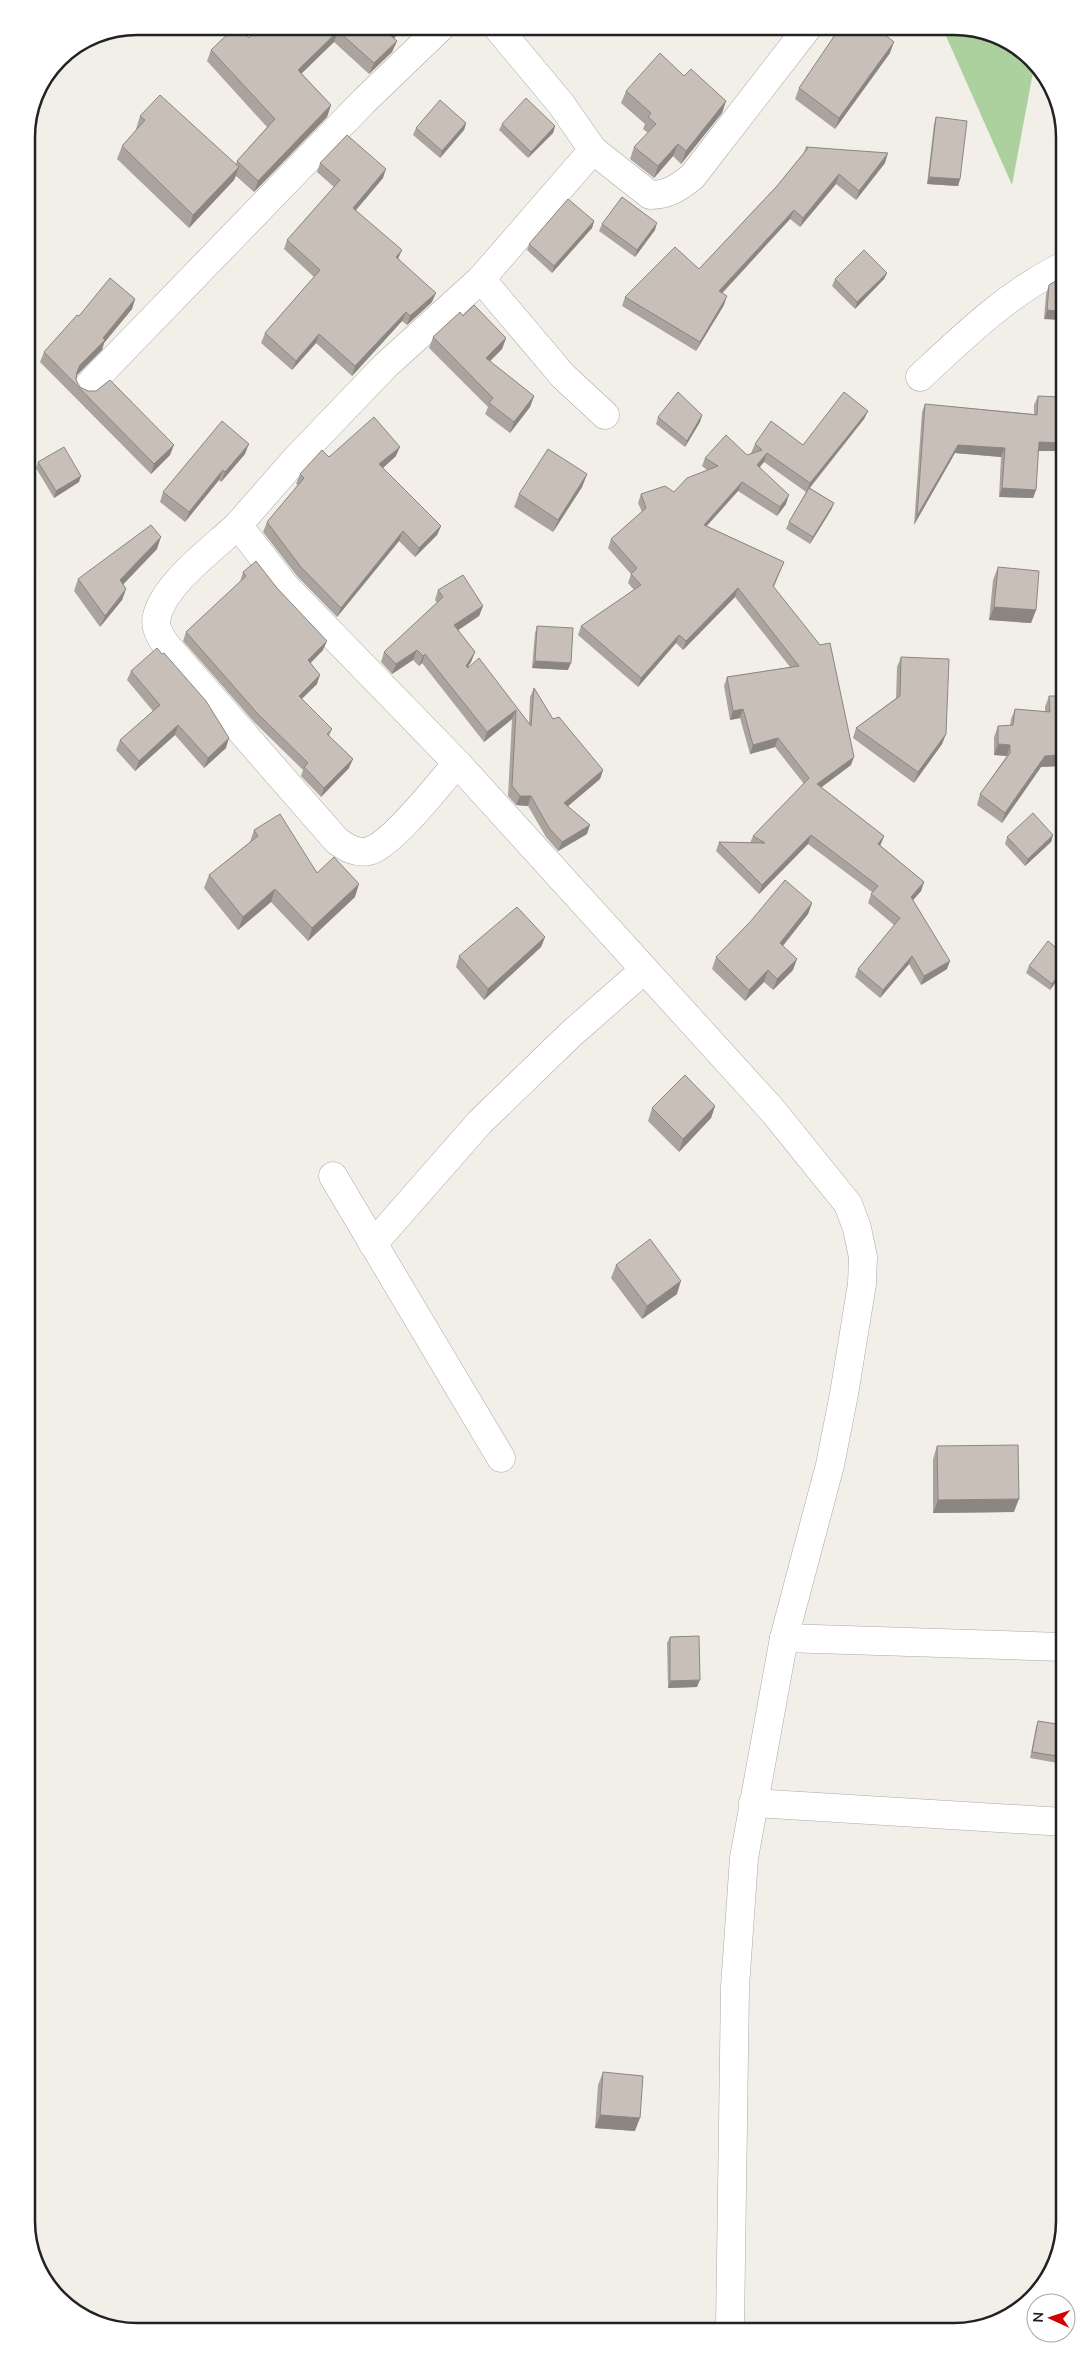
<svg xmlns="http://www.w3.org/2000/svg" width="1091" height="2358" font-family="Mulish,sans-serif">
  <rect width="100%" height="100%" fill="#f2efe9"/>
  <path fill="#add19e" d="M942,27H961L1022,49L1034,67L1012,185Z"/>
  <g fill="none" stroke-linecap="round" stroke-linejoin="round">
    <g stroke="#a9a9a9" stroke-width="29">
      <g id="minor">
        <path d="M496,26L561,104L593,150L481,279L385,366L294,461L238,525L285,586L457,763L773,1111L848,1204L857,1228L863,1257L862,1284L844,1394L830,1465L784,1638L744,1858L735,1987L730,2327"/>
        <path d="M593,150L650,195C668,195 678,188 692,177L809,26"/>
        <path d="M481,279L563,376L605,415"/>
        <path d="M920,377C964,336 1005,296 1059,268"/>
        <path d="M88,386L364,101L442,26"/>
        <path d="M238,525C214,548 165,583 157,616C154,627 160,636 166,645L337,841C347,848 357,854 369,851C393,844 439,784 457,763"/>
        <path d="M333,1176L501,1458"/>
        <path d="M373,1244L480,1122L571,1034L644,970"/>
        <path d="M784,1638L1063,1647"/>
        <path d="M753,1803L1064,1822"/>
      </g>
    </g>
    <use href="#minor" stroke="#fff" stroke-width="28"/>
  </g>
  <g fill="#aba49e">
    <path d="M303,26H406L394,38L397,41L392,52L369,74L334,42L301,73L331,105L327,117L254,192L236,176L234,180L189,228L117,159L122,146L137,130L136,129L140,116L236,164L237,161L267,127L207,61L211,50L249,38L301,28Z"/>
    <path d="M890,53L835,129L795,99L799,88Z"/>
    <path d="M684,76L726,101L722,113L681,164L673,156L654,178L630,159L634,147L648,133L643,129L645,124L621,103L626,91Z"/>
    <path d="M936,117L960,179L958,186L927,184L934,124Z"/>
    <path d="M466,123L464,130L440,158L413,135L416,128Z"/>
    <path d="M502,124L555,126L553,133L528,158L499,130Z"/>
    <path d="M806,147L885,163L856,200L836,184L800,227L790,219L722,293L724,305L696,351L622,306L625,297L699,269L777,186L803,154Z"/>
    <path d="M320,163L383,178L356,210L399,259L432,302L407,325L402,321L352,376L316,343L292,370L261,343L265,333L314,277L284,249L287,240L334,187L317,172Z"/>
    <path d="M594,221L592,228L552,273L527,250L529,244Z"/>
    <path d="M602,224L655,230L635,257L599,231Z"/>
    <path d="M887,273L884,279L855,309L832,286L835,279Z"/>
    <path d="M1059,279L1044,319L1046,294L1049,285Z"/>
    <path d="M135,299L132,309L104,343L102,350L77,375L76,380L80,387L170,455L151,474L40,362L44,352L79,316Z"/>
    <path d="M463,316L506,338L502,349L490,361L534,396L530,407L510,433L485,414L488,407L429,348L433,337Z"/>
    <path d="M1038,396L1060,397V451H1038L1036,490L1033,498L999,497L1001,457L955,453L914,525L922,412L925,404L1034,414V405Z"/>
    <path d="M868,411L864,419L810,488L834,503L831,510L810,544L786,529L789,522L806,492L764,462L760,467L786,504L777,516L738,491L707,526L784,562L774,587L851,765L821,787L884,836L880,845L924,882L921,891L913,900L947,969L921,985L909,964L880,998L855,977L858,969L894,925L868,903L871,894L872,892L808,844L759,894L716,851L719,842L750,843L753,836L804,784L775,747L750,754L740,718L730,720L724,686L727,677L790,667L735,597L683,650L676,643L638,687L578,635L581,626L634,590L628,583L631,574L608,548L611,539L642,512L638,503L641,494L674,492L707,470L702,466L705,458L747,455L752,453H751L755,444L803,445Z"/>
    <path d="M702,415L700,422L685,447L656,424L658,417Z"/>
    <path d="M245,454L221,482L219,480L185,522L160,502L163,492Z"/>
    <path d="M396,456L383,468L441,526L437,535L415,557L399,541L337,617L297,576L263,532L267,522L298,485L296,484L300,474L329,457Z"/>
    <path d="M38,462L79,482L54,498L36,468Z"/>
    <path d="M587,474L582,487L553,532L514,507L519,494Z"/>
    <path d="M157,549L123,584L126,589L122,600L100,627L74,591L78,579Z"/>
    <path d="M998,567L1036,610L1031,623L989,620L993,580Z"/>
    <path d="M243,572L323,650L310,663L317,684L302,699L332,729L329,736L349,768L321,797L301,776L303,770L254,722L183,641L186,632L240,582Z"/>
    <path d="M438,590L483,606L479,616L458,630L475,652L471,662L468,667L529,723L530,697L534,688L553,719L603,770L600,779L568,806L587,834L558,851L546,837L528,806L516,805L508,796L512,719L484,742L422,663L419,666L413,660L392,674L381,662L384,652L437,603L435,600Z"/>
    <path d="M537,626L568,670L532,668L535,633Z"/>
    <path d="M901,657L946,734L942,744L914,783L853,738L856,728L896,698L897,667Z"/>
    <path d="M131,671L226,748L204,768L175,735L135,771L116,750L120,740L153,711L127,680Z"/>
    <path d="M1049,696H1060L1061,766L1041,767L1002,823L977,805L980,794L1006,757L1007,756L994,755V737L998,726H1010L1011,719L1015,709L1045,712V707Z"/>
    <path d="M254,830L355,897L308,941L271,902L238,930L204,888L209,875L250,842Z"/>
    <path d="M1053,835L1051,842L1025,866L1005,844L1007,837Z"/>
    <path d="M812,903L808,914L783,946L793,970L773,990L764,982L745,1001L712,969L716,957L750,922Z"/>
    <path d="M545,937L541,947L484,1000L456,967L459,956Z"/>
    <path d="M1029,966L1061,975L1050,990L1026,973Z"/>
    <path d="M715,1106L711,1118L679,1152L648,1121L652,1108Z"/>
    <path d="M616,1265L677,1294L642,1319L611,1278Z"/>
    <path d="M937,1446L1014,1512L933,1513V1459Z"/>
    <path d="M670,1637L697,1687L668,1688L667,1643Z"/>
    <path d="M1038,1721L1063,1725V1764L1030,1758L1036,1727Z"/>
    <path d="M603,2072L635,2131L595,2128L598,2085Z"/>
  </g>
  <g fill="#8b8681">
    <path d="M399,26H406L386,46L390,35Z"/>
    <path d="M338,31L334,42L294,81L298,70Z"/>
    <path d="M397,41L392,52L369,74L374,63Z"/>
    <path d="M894,42L890,53L835,129L839,118Z"/>
    <path d="M726,101L722,113L681,164L686,151Z"/>
    <path d="M331,105L327,117L254,192L258,181Z"/>
    <path d="M466,123L464,130L440,158L442,151Z"/>
    <path d="M555,126L553,133L528,158L531,152Z"/>
    <path d="M678,144L673,156L654,178L658,166Z"/>
    <path d="M888,153L885,163L856,200L859,191Z"/>
    <path d="M239,167L234,180L189,228L193,215Z"/>
    <path d="M386,169L383,178L350,217L353,208Z"/>
    <path d="M839,174L836,184L800,227L803,218Z"/>
    <path d="M929,177L960,179L958,186L927,184Z"/>
    <path d="M794,210L790,219L715,301L719,291Z"/>
    <path d="M594,221L592,228L552,273L554,266Z"/>
    <path d="M657,223L655,230L635,257L637,250Z"/>
    <path d="M402,250L398,259L396,257Z"/>
    <path d="M887,273L884,279L855,309L857,302Z"/>
    <path d="M436,293L432,302L407,325L410,316Z"/>
    <path d="M727,296L724,305L696,351L700,342Z"/>
    <path d="M135,299L132,309L104,343L102,350L77,375V372L80,365Z"/>
    <path d="M1047,310L1059,311V320L1044,319Z"/>
    <path d="M406,312L402,321L352,376L355,366Z"/>
    <path d="M319,334L316,343L292,370L296,361Z"/>
    <path d="M506,338L502,349L482,369L486,358Z"/>
    <path d="M534,396L530,407L510,433L514,422Z"/>
    <path d="M868,411L864,419L806,492L810,483Z"/>
    <path d="M702,415L700,422L685,447L687,441Z"/>
    <path d="M1039,442L1060,443V451H1036Z"/>
    <path d="M249,444L245,454L221,482L225,472Z"/>
    <path d="M174,445L170,455L151,474L154,464Z"/>
    <path d="M958,445L1005,448L1001,457L955,453L914,525L917,516Z"/>
    <path d="M400,447L396,456L376,474L379,464Z"/>
    <path d="M767,453L764,462L754,473L757,465Z"/>
    <path d="M223,470L219,480L185,522L189,512Z"/>
    <path d="M587,474L582,487L553,532L558,520Z"/>
    <path d="M81,476L79,482L54,498L56,491Z"/>
    <path d="M742,482L738,491L700,533L704,525Z"/>
    <path d="M1002,488L1036,490L1033,498L999,497Z"/>
    <path d="M789,495L786,504L777,516L780,507Z"/>
    <path d="M834,503L831,510L810,544L813,537Z"/>
    <path d="M441,526L437,535L415,557L419,548Z"/>
    <path d="M403,531L399,541L337,617L341,608Z"/>
    <path d="M161,537L157,549L116,592L120,580Z"/>
    <path d="M738,588L735,597L683,650L686,641Z"/>
    <path d="M126,589L122,600L100,627L105,616Z"/>
    <path d="M483,606L479,616L451,635L454,625Z"/>
    <path d="M994,607L1036,610L1031,623L989,620Z"/>
    <path d="M679,635L676,643L638,687L641,678Z"/>
    <path d="M327,641L323,650L305,669L308,660Z"/>
    <path d="M417,650L413,660L392,674L396,664Z"/>
    <path d="M475,652L471,662L463,675L466,666Z"/>
    <path d="M425,654L422,663L419,666L423,656Z"/>
    <path d="M535,661L571,663L568,670L532,668Z"/>
    <path d="M320,675L317,684L295,705L299,696Z"/>
    <path d="M743,709L740,718L730,720L733,711Z"/>
    <path d="M516,710L512,719L484,742L487,732Z"/>
    <path d="M178,725L175,735L135,771L139,761Z"/>
    <path d="M946,734L942,744L914,783L918,772Z"/>
    <path d="M229,738L226,748L204,768L208,758Z"/>
    <path d="M778,738L775,747L750,754L753,745Z"/>
    <path d="M998,744L1010,745L1007,756L994,755Z"/>
    <path d="M1061,755V766L1041,767L1002,823L1005,813L1045,756Z"/>
    <path d="M854,757L851,765L814,793L817,784Z"/>
    <path d="M353,759L349,768L321,797L324,788Z"/>
    <path d="M603,770L600,779L561,812L564,803Z"/>
    <path d="M520,796H531L528,806L516,805Z"/>
    <path d="M590,825L587,834L558,851L562,842Z"/>
    <path d="M811,835L808,844L759,894L762,885Z"/>
    <path d="M1053,835L1051,842L1025,866L1028,859Z"/>
    <path d="M884,836L881,844L875,852L878,844Z"/>
    <path d="M924,882L921,891L908,906L911,897Z"/>
    <path d="M359,884L355,897L308,941L312,928Z"/>
    <path d="M275,889L271,902L238,930L243,917Z"/>
    <path d="M812,903L808,914L776,954L780,943Z"/>
    <path d="M545,937L541,947L484,1000L488,989Z"/>
    <path d="M912,956L909,964L880,998L883,990Z"/>
    <path d="M797,959L793,970L773,990L777,979Z"/>
    <path d="M950,961L947,969L921,985L924,976Z"/>
    <path d="M768,970L764,982L745,1001L749,990Z"/>
    <path d="M1061,972V975L1050,990L1052,984Z"/>
    <path d="M715,1106L711,1118L679,1152L683,1139Z"/>
    <path d="M681,1281L677,1294L642,1319L647,1306Z"/>
    <path d="M1019,1499L1014,1512L933,1513L938,1500Z"/>
    <path d="M700,1680L697,1687L668,1688L670,1681Z"/>
    <path d="M600,2115L640,2118L635,2131L595,2128Z"/>
  </g>
  <g fill="#c7bfb8" stroke="#8b8681">
    <path d="M236,26H238L249,38L261,26H299L301,28L303,26H399L390,35L397,41L374,63L338,31L298,70L331,105L258,181L237,161L275,119L211,50Z"/>
    <path d="M841,26H874L894,42L839,118L799,88Z"/>
    <path d="M660,53L684,76L691,69L726,101L686,151L678,144L658,166L634,147L656,124L648,117L651,113L626,91Z"/>
    <path d="M160,95L239,167L193,215L122,146L145,120L140,116Z"/>
    <path d="M526,98L555,126L531,152L502,124Z"/>
    <path d="M440,100L466,123L442,151L416,128Z"/>
    <path d="M936,117L967,121L960,179L929,177Z"/>
    <path d="M347,135L386,169L353,208L402,250L396,257L436,293L410,316L406,312L355,366L319,334L296,361L265,333L320,270L287,240L340,180L320,163Z"/>
    <path d="M806,147L888,153L859,191L839,174L803,218L794,210L719,291L727,296L700,342L625,297L675,247L699,269L777,186L808,148Z"/>
    <path d="M622,197L657,223L637,250L602,224Z"/>
    <path d="M568,199L594,221L554,266L529,244Z"/>
    <path d="M864,250L887,273L857,302L835,279Z"/>
    <path d="M110,278L135,299L103,338L105,340L80,365L77,372L76,380L80,387L88,391H96L110,380L174,445L154,464L44,352L77,315L79,316Z"/>
    <path d="M1059,279V311L1047,310L1049,285Z"/>
    <path d="M474,305L506,338L486,358L534,396L514,422L489,403L493,398L433,337L460,312L463,316Z"/>
    <path d="M678,392L702,415L687,441L658,417Z"/>
    <path d="M844,392L868,411L810,483L767,453L757,465L789,495L780,507L742,482L704,525L784,562L773,586L820,645L830,643L854,757L817,784L884,836L878,844L924,882L911,897L950,961L924,976L912,956L883,990L858,969L900,918L871,894L878,886L811,835L762,885L719,842L765,843L753,836L809,778L778,738L753,745L743,709L733,711L727,677L799,666L738,588L686,641L679,635L641,678L581,626L641,585L631,574L637,568L611,539L646,508L641,494L665,486L674,492L687,478L718,466L705,458L726,435L747,455L762,450L755,444L771,421L803,445Z"/>
    <path d="M1038,396L1060,397V443L1039,442L1036,490L1002,488L1005,448L958,445L917,516L925,404L1037,415Z"/>
    <path d="M374,417L400,447L379,464L441,526L419,548L403,531L341,608L300,566L267,522L304,478L300,474L322,450L329,457Z"/>
    <path d="M222,421L249,444L225,472L223,470L189,512L163,492Z"/>
    <path d="M64,447L81,476L56,491L38,462Z"/>
    <path d="M548,449L587,474L558,520L519,494Z"/>
    <path d="M809,488L834,503L813,537L789,522Z"/>
    <path d="M151,525L161,537L120,580L126,589L105,616L78,579Z"/>
    <path d="M256,561L277,588L327,641L308,660L320,675L299,696L332,729L327,734L353,759L324,788L304,767L308,763L257,713L186,632L246,576L243,572Z"/>
    <path d="M998,567L1039,571L1036,610L994,607Z"/>
    <path d="M463,575L483,606L454,625L475,652L466,666L468,668L479,658L531,726L534,688L553,719L559,717L603,770L564,803L590,825L562,842L549,828L531,796H520L512,786L516,710L487,732L425,654L423,656L417,650L396,664L384,652L443,597L438,590Z"/>
    <path d="M537,626L573,628L571,663L535,661Z"/>
    <path d="M157,648L162,654L164,653L206,701L229,738L208,758L178,725L139,761L120,740L160,705L131,671Z"/>
    <path d="M901,657L949,659L946,734L918,772L856,728L900,696Z"/>
    <path d="M1049,696H1060L1061,755L1045,756L1005,813L980,794L1010,753V745L998,744V726L1013,725L1015,709L1050,712Z"/>
    <path d="M1033,813L1053,835L1028,859L1007,837Z"/>
    <path d="M280,814L317,873L334,857L359,884L312,928L275,889L243,917L209,875L258,836L254,830Z"/>
    <path d="M785,880L812,903L780,943L797,959L777,979L768,970L749,990L716,957L750,922Z"/>
    <path d="M517,907L545,937L488,989L459,956Z"/>
    <path d="M1048,941L1061,952V972L1052,984L1029,966Z"/>
    <path d="M685,1075L715,1106L683,1139L652,1108Z"/>
    <path d="M650,1239L681,1281L647,1306L616,1265Z"/>
    <path d="M1018,1445L1019,1499L938,1500L937,1446Z"/>
    <path d="M699,1636L700,1680L670,1681V1637Z"/>
    <path d="M1038,1721L1063,1725V1757L1032,1752Z"/>
    <path d="M603,2072L643,2076L640,2118L600,2115Z"/>
  </g>
  <path d="M0 0H1091V2358H0ZM137 35H954A102 102 0 0 1 1056 137V2221A102 102 0 0 1 954 2323H137A102 102 0 0 1 35 2221V137A102 102 0 0 1 137 35Z" fill="#fff" fill-rule="evenodd"/>
  <path fill="none" stroke="#222" stroke-width="2.5" d="M137 35H954A102 102 0 0 1 1056 137V2221A102 102 0 0 1 954 2323H137A102 102 0 0 1 35 2221V137A102 102 0 0 1 137 35Z"/>
  <g transform="translate(1051 2318) rotate(273)"><circle r="24" fill="#ffffff" stroke="#a7a7a7"/>
  <path d="M0-4L9 19L0 12L-9 19Z" fill="#d40000"/>
  <text y="-8" font-size="14" font-weight="bold" text-anchor="middle" fill="#222222">N</text>
  </g>
</svg>
